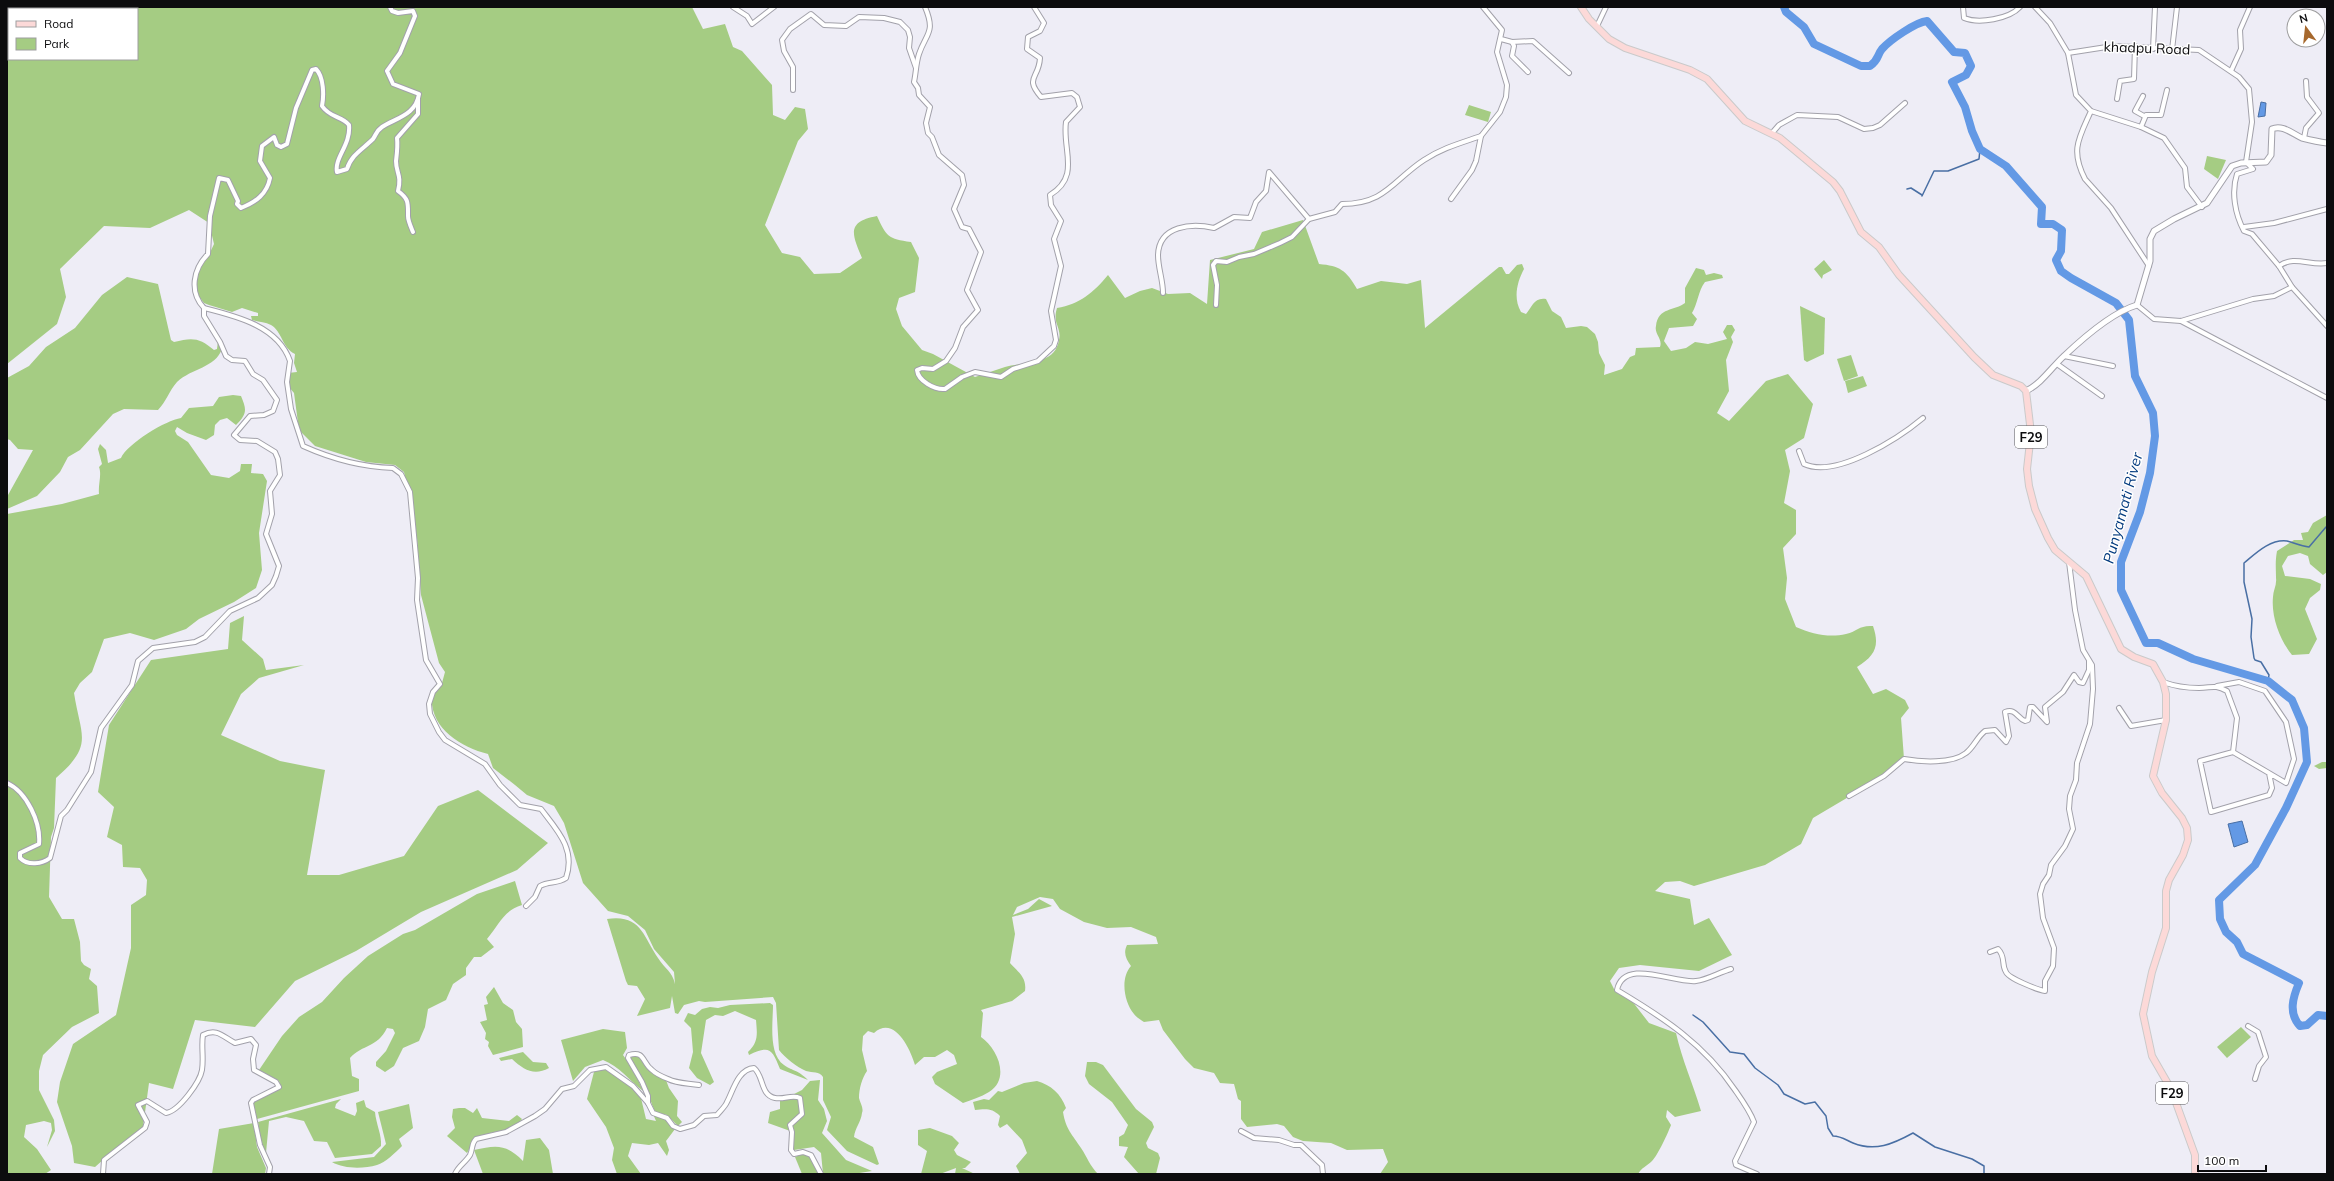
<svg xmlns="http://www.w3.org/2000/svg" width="2334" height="1181" font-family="Mulish,sans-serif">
  <rect width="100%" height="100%" fill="#eeedf6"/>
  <g fill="#a5cc83" fill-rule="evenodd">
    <path d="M7,7H692L703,29L725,24L733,47L742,51L772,85L773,115L785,120L795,107L805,109L808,129L798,141L765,225L782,253L800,257L814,274L840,273L862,258C852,234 846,222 877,216C886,236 888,239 911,242L919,258L915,292L899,298L896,309L902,326L922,350L933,354L975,377C985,374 995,370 1005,367C1022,362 1055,366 1059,340C1062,327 1052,324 1057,308C1080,304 1093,293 1108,275L1125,298L1140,291L1152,288L1168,294L1190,293L1207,304L1210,260L1254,249L1262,232L1303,220L1319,264C1340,266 1346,270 1357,289L1381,281L1407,284L1421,280L1425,328L1499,267H1502L1506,274H1509L1517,265L1522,264L1524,269C1517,282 1513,298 1521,312L1526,314C1532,307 1534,297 1546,299L1552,311L1561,317L1566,328L1581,326L1587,327L1595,334L1598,342L1599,353L1605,365L1604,375L1622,369L1630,357L1635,355L1636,348L1660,347C1663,339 1654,334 1656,326C1658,307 1675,311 1685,303V288L1696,268L1704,270L1706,275L1714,273L1722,275L1723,278L1705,282C1698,291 1698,303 1692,313L1697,319L1693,326L1669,328L1664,341L1671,351L1686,348L1695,342L1708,344L1727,339L1723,332L1727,325H1732L1735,330L1731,337L1733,342L1726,360L1729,391L1717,413L1729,421L1766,381L1788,374L1813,404L1804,438L1785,450L1790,471L1784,503L1796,510V534L1783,548L1787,578L1785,599L1796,627C1812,634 1829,638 1846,634C1858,631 1859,625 1873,626C1880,646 1875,656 1857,667L1873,694L1886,689L1905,700L1909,708L1901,718L1904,759L1884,776L1813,818L1801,844L1765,865L1694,886L1680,881L1665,882L1655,891L1690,899L1694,925L1709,918L1732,955L1699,971L1640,965L1619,968L1610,981L1614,989L1632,1001L1649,1023L1676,1033C1682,1060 1693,1084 1701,1111L1675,1117L1667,1110L1666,1117L1671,1125C1668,1133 1658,1155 1652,1161C1647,1166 1641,1168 1638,1174H1380L1388,1162L1383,1149L1347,1150L1331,1143L1303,1141L1293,1137L1284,1126L1277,1124L1247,1127L1241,1119V1101L1238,1099L1234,1084L1220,1083L1214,1073L1194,1068L1185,1059L1163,1030L1159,1020L1144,1022C1141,1020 1136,1017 1134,1014C1124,1002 1120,978 1131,966C1126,959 1123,953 1127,945L1158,944L1156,937L1131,927L1107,928L1084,922L1060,909L1053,899L1040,897L1017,907L1013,915L1028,909L1039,899L1052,906L1012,917L1015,934L1010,963C1018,972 1027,977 1025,991L1012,1001L981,1010L983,1013L981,1037C997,1048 1011,1078 989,1092C981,1097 971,1100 963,1103L935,1084L932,1077L937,1072L957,1064L954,1055L947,1050L935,1057H924L915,1065C910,1048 894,1015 874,1033L868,1031L863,1036L862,1050L867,1071C862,1078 859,1089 859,1098C860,1103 864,1108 862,1113C861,1122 855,1128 854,1137L873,1147L879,1164L877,1165L847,1151L827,1130L831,1117L823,1100V1077C819,1071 813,1073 806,1071C797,1067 785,1058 779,1050L776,1003L773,997L705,1002L699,1001L684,1005L678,1014L675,1013L672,996L670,1008L637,1016L645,999L637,986L628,985L626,981L607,919C641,914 643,936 658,958C665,969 672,971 675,984L674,972L654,949L645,930L628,916L608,911L583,883L564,823L554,806L527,795L515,785L493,768L488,754C458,746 425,725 433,689L442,683L445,672L439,663L421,595L417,538L404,472L395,465L366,462L315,446L299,430L294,393L289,387L288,373L297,372L294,363L295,354C282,348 282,331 271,325C265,322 258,322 252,320L251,316H258V313L242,308L232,312L209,305L204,303L197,294L195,290L197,270L207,259L214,244L209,223L189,210L150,228L104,226L60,269L66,297L57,324L7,364ZM9,9H137V59H9Z"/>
    <path d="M1469,105L1491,112L1488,122L1465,115Z"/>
    <path d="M2207,156L2226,160L2218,179L2204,169Z"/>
    <path d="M1824,260L1832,270L1823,275L1822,279L1814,269Z"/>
    <path d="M127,277L158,284L171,340L174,342C193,337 200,338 214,350L217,349L218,341L222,349C215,368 192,368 177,382C169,391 166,402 158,410L124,409L113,414L80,450L68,457L60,472L37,496L7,509L8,495L33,450L18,449L10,440L7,439V378L29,366L46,347L75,328L102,295Z"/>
    <path d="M1800,306L1825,318L1824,354L1807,362L1804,360Z"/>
    <path d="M1851,355L1858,376L1844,381L1837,359Z"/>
    <path d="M1863,376L1867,386L1848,393L1845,381Z"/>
    <path d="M233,395L241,396C247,410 247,414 236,425L227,418L220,420L215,425L214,435L206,440L187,433L177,427L175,431L177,435L188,442L211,475L229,478L240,471L241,464H252L251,473L263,474L267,481L259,533L262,570L256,588L234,602L199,619L186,629L154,640L130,633L104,639L92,672L80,683L74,693C81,737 94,745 56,778L54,828L51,837L49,897L62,919H74L80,942L81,961L84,965L91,969L89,979L97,986L99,1013L72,1027L43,1055L39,1071V1090L54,1120L55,1131L47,1147L52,1130L51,1123L44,1121L26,1125L24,1137L37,1149L51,1170L45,1174H7V514L62,504L99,494C98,484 102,475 99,467L102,464L98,449L100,444L106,450L108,463L121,458C127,444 166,420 181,418L189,408L213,406L219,397Z"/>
    <path d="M2327,515V572L2323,575L2310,564L2308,556L2300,553L2288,556L2282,566L2285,576L2310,579L2321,584L2320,590L2310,598L2305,609L2317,639L2309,654L2292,655C2280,640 2271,617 2273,597C2273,591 2277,585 2276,578C2276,568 2275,562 2277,551L2294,540H2303L2301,533L2308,532L2313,523Z"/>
    <path d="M244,616L242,640L263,659L266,670L304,665L259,678L241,694L221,735L280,761L325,770L307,875H339L404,856L438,806L478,790L548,843L517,870L421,912L356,951L295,981L255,1027L195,1020L173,1089L149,1083L143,1127L121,1144L95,1167L74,1163L72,1146L57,1102L60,1082L73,1044L116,1015L131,948V905L146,895L147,880L140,868L123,867L122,845L107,837L114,807L98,792L109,725L151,660L228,649L230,623Z"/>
    <path d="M2322,762H2327V768L2319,769L2314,766Z"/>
    <path d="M515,881L522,905C503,911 499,925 487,939L494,947L481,957H474L466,968V975L453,984L446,1000L428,1009L425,1027L419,1041L403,1048L394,1066L385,1072L376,1066V1062L386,1051L395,1033L393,1029L387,1028C377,1048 363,1044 350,1058L352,1076L359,1079V1091L257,1119L253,1104L254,1100L281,1088L279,1081L259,1070L282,1036L299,1017L322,1002L344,978L368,956L403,934L415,930L477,894Z"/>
    <path d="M494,987L503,1003L513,1010L516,1022L522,1029L523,1047L493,1055L488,1046L489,1042L485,1039L486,1033L480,1022L487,1020L484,1005L488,1004L486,997Z"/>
    <path d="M770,1003L773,1005C773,1022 768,1054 784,1065C794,1072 797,1069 808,1080L780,1069C772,1049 770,1045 749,1055L748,1052C759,1042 757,1033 756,1020L735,1011L723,1016L715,1015L706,1020L701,1053L714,1082L710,1085L697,1078L689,1068L693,1052L691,1028L684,1021L688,1013L695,1015L702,1009L710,1007L718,1008L730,1005Z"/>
    <path d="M2241,1027L2251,1037L2227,1058L2217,1047Z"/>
    <path d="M603,1029L625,1032L627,1048L623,1055L633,1069L643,1091C630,1081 619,1066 603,1060L585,1067L573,1081L561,1040Z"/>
    <path d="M523,1052L533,1062L546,1063L549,1068C534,1076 524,1070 512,1059L501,1061L499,1058Z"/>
    <path d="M636,1054L642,1057L652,1069L664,1075L669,1088L678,1101L677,1116L682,1122L678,1126L667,1115L655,1112C650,1101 648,1090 643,1080C639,1071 632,1064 630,1055Z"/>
    <path d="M1087,1062H1096L1103,1065L1136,1109L1152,1122L1154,1127L1146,1143L1148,1148L1158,1153L1160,1158L1156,1174H1139L1124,1157L1128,1147L1119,1146V1137L1124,1134L1128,1125L1112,1102L1089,1084L1085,1076Z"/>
    <path d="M606,1066L640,1094L646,1119L656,1121L653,1114L666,1119L675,1129L666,1141L669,1150L667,1156L658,1143L649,1145L632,1143L628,1156L641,1174H617L612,1160L614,1148L606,1127L587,1099L595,1068Z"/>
    <path d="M820,1080L818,1100L824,1109L827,1121L822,1133L846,1160L872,1171L853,1174H823L821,1153L814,1147L794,1150L793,1132L768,1123L770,1112L780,1109V1101L802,1090L810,1081Z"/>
    <path d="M1037,1081C1051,1085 1061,1094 1066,1108L1063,1112C1066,1130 1072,1134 1081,1148C1087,1157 1090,1166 1098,1174H1020L1016,1166L1027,1153L1022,1140L1007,1124L1000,1128L998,1125L1000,1116C992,1108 986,1109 975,1110L973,1102L984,1099L989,1100L998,1091L1002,1092L1024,1083Z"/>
    <path d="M341,1099L336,1104L335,1108L355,1116L357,1111L356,1103L364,1100L366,1107L375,1112C376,1124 382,1135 381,1146L372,1154L335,1158L327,1142L314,1141L304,1121L286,1117L269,1121L266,1153L261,1143L258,1122Z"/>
    <path d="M409,1104L413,1128L399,1139L402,1146C396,1152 385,1163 377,1165C363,1169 344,1169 332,1162L374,1157L386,1144L378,1112Z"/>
    <path d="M459,1108H465L473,1113L477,1108L482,1118L509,1121L517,1115L522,1119C507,1139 483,1122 467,1153L447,1136L455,1128L452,1117L453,1109Z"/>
    <path d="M254,1123L257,1147L266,1168L265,1174H212L219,1129Z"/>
    <path d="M930,1128L952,1136L959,1143L954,1150L957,1155L971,1162L965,1168H962L975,1174H955L956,1168L940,1174H921L927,1151L918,1145V1130Z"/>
    <path d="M540,1138L549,1150L553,1174H483L474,1150C497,1145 506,1144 523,1161L526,1140Z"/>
    <path d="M805,1153L812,1154L818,1164L817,1174H802L795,1157Z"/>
  </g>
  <g fill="#6399e5" stroke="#496fa4">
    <path d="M2261,102L2266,103L2265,116L2258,117Z"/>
    <path d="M2242,821L2248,842L2234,847L2228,824Z"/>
  </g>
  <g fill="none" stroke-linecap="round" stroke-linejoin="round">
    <g stroke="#496fa4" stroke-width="1.5">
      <path d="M1907,189L1911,188L1922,195"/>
      <path d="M1922,196L1934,171H1948L1979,159L1980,149"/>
      <path d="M2268,681L2269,675L2261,662L2255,660L2254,658L2251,637L2252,619L2244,582V563C2256,553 2270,539 2287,541C2295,543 2300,546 2309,547L2326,527"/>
      <path d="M1693,1015L1703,1022L1730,1052L1744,1054L1755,1068L1778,1085L1784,1094L1805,1104L1815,1102L1826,1116L1828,1128L1833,1136C1841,1136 1846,1140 1853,1143C1875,1152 1893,1144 1913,1133L1935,1147L1972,1159L1984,1166V1174"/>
    </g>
    <path stroke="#6399e5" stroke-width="8" d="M1784,7L1786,12L1804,27L1814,44L1861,66H1870C1879,60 1877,55 1882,49C1890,40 1916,22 1927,21L1954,52L1965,53L1971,66L1966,75L1952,82L1965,107L1972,131L1980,149L2006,166L2042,207L2041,224H2053L2062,230L2061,251L2056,260L2061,271L2071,278L2116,303L2129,320L2135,376L2153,413L2155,436L2150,473L2140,512L2121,562V590L2146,643H2158L2193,659L2268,681L2292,700L2304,728L2307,762L2286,808L2255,865L2219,900L2220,919L2226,932L2237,942L2243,954L2299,983C2293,997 2288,1013 2300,1026L2307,1025L2318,1015L2327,1016"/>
    <g stroke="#a2a1aa" stroke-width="6">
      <g id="minor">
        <path d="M733,7L747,16L752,24L774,7"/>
        <path d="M925,7C936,33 926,33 919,54C916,63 916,73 914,82L918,88L919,95L930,107L926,123L928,133L932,137L939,155L962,175L964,185L954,209L962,227L969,229L981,252L967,290L978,310L963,327L955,348L946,361L933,369L922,368L917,370C918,381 935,390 945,389L962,377L975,372L1001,377L1013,369L1038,361L1054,346L1056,340L1051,311L1061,266L1054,239L1061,221L1051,205L1050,195C1081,176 1062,150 1066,122L1080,107L1077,97L1072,93L1041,97C1024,77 1039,79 1040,58L1027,49L1028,37L1040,31L1044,23L1034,7"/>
        <path d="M1963,7L1964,18C1979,24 2009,19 2020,7"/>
        <path d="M2035,7L2050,23L2068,53L2076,95L2091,111C2079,138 2070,150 2085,179L2111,208L2149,266"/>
        <path d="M1597,26L1606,7"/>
        <path d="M1501,39L1512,42L1514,46L1512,56L1528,72"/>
        <path d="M1512,42L1533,41L1569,73"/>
        <path d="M2153,49L2155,7"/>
        <path d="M2172,50L2177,7"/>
        <path d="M2068,53L2113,46L2199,50L2239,77L2249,89L2252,122L2246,162L2253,169L2237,174C2231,192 2235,214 2244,231L2252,234L2279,266L2292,287L2274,296L2253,299L2181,321L2154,319L2137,305"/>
        <path d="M2231,71L2241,49L2240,30L2250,7"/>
        <path d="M793,90V67L784,51L782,40L790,29L811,14L824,25L846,26L859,17L884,18L900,22L908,30L910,37L909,48L916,68"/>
        <path d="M2143,96L2135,111L2144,116"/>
        <path d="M2117,99L2120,81L2134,79L2135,46"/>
        <path d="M2091,111L2141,127L2164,138L2185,168L2187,187L2202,207"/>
        <path d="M2141,127L2146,115H2161L2167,90"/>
        <path d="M1772,133L1779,125L1797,115L1838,117L1864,129L1873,128L1880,125L1905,103"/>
        <path d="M2304,138L2306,128L2319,113L2307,97L2306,81"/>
        <path d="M1451,199L1472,170L1476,161L1481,136L1500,112L1506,97L1507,85L1497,52L1502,30L1483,7"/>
        <path d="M2244,227L2274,223L2327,209"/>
        <path d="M413,232C411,227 408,221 408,216C408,203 409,199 398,191C402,175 396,173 396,161C397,153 398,146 397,138L418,114V99"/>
        <path d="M2279,266C2294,255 2310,266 2327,263"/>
        <path d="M2292,287L2327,326"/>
        <path d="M1163,293C1163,280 1158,268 1158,255C1159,225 1192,223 1214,228L1234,217L1250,218L1256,202L1266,191L1269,172L1309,219"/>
        <path d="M1216,305L1217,285L1213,265L1216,261L1227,262L1239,257L1254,254L1280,243L1292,237L1309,219L1335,212L1342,204C1386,204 1393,180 1424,160C1442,148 1461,143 1481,136"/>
        <path d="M204,308C236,316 278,326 290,361L287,382L291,409L303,446C332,459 362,467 393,468L401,474L410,492L418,578L417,600L426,660L440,684L433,692L429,704L430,714L439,732L445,740L485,764L500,785L520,805L541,809C557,830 576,849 566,878C557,884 549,881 540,886L535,897L526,906"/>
        <path d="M2181,321L2327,398"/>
        <path d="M2064,356L2113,366"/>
        <path d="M2057,364L2102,396"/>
        <path d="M1799,451L1804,464C1836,479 1899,438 1923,418"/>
        <path d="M2163,682C2174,686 2187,688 2199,688C2212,688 2214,684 2227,691L2237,718L2233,752L2200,761L2211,812L2269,795L2272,788L2269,773L2233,752L2286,783L2294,759L2286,722L2265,691L2239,682L2217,686"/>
        <path d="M2119,708L2131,726L2166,720"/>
        <path d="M7,783C27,792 41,823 39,844L20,853V858C28,866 42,864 50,858L61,816L67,810L91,772L101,728L132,685L138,661L153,648L195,642L205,637L230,611L258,598L272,585L276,576L279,566L266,534L272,514L270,491L280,475L278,459L275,452L257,441L240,440L234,435L250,416L264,415L273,411L277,400L263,380L253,374L245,361L232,360L226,356L220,342L204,316V308C189,292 193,269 208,254L210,216L219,178L228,180L238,201L237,204L241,208C256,202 267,194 270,178L260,161L262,146L274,137L277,145L281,147L287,144L296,108L312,70L316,69C324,77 324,96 322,106C330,118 342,116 349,125C351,145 334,158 337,172L347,169C351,155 363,149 373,139C376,135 376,131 382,127C396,118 416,115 419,94L393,84L387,71L400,53L415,16L413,11L398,13L392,11L390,7"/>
        <path d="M1849,796L1884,776L1904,759C1921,762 1952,764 1966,753C1974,747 1977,737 1985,731L1995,730L2006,742L2009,736L2005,712C2016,708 2017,718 2025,721L2028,720L2030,707H2033L2047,722L2045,707L2063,692L2074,675L2079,682L2083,683L2089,670V661"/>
        <path d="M1990,952L1998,949C2006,957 2001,964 2006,972C2008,978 2038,990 2045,991V981L2053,966L2054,948L2043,918L2040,894L2043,884L2049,875L2051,865L2065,846L2073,829L2069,809L2070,796L2076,780L2077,763L2090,724L2093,689L2092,665L2083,650L2075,610L2069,562"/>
        <path d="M1731,969C1720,972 1707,980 1696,981C1675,984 1624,957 1617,990C1664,1018 1704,1044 1735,1090C1742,1100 1750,1111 1754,1122L1735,1161L1736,1165L1757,1174"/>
        <path d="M2248,1026L2258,1032L2266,1057L2259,1066L2255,1079"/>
        <path d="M648,1103V1096L642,1082L628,1058L629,1055C645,1050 642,1063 652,1070C656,1074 663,1077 668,1079C678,1084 689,1083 699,1085"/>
        <path d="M1241,1131L1254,1138L1279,1140L1294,1145H1301L1322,1165L1323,1174"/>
        <path d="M103,1174L104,1160L145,1128L147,1122L138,1105L147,1101L166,1113C179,1111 200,1082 202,1070C204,1058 201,1046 203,1035C217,1028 222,1036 235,1043L251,1039L256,1045L253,1059L254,1070L276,1082L279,1087L253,1100L251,1103L260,1145L270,1167L269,1174"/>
        <path d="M455,1174C458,1166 466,1162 470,1155C473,1149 471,1144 476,1139L506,1132L535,1116L545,1109L562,1089L574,1086L590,1070L606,1067L633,1086L648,1103L653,1113L667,1118L673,1126L680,1129L694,1125L704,1116L717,1115C720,1111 725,1107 727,1102C733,1091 738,1069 754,1068C764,1076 760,1095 775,1098C784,1100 792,1094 800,1098L802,1114L790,1125L792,1132L791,1150L794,1154L803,1152L811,1155L821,1174"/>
      </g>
    </g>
    <g stroke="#a2a1aa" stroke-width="7">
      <path id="tertiary" d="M2026,391C2042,383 2051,368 2064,356C2082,339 2113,312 2137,305L2150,261V239L2154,231L2174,219L2207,203L2232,166L2241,163L2266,162L2271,155L2272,129C2282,124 2293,134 2302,138C2310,140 2319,142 2327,143"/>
    </g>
    <g stroke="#cacaca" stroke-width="8">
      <path id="primary" d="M1581,7L1589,19L1609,39L1625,48L1690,70L1707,79L1745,121L1780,138L1833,182L1840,191L1861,232L1879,247L1899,275L1974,357L1993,375L2021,386L2026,391L2031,433L2027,469L2029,486L2035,509L2048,538L2055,550L2086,576L2121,649L2134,657L2153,664L2163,682L2166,694V720L2153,776L2162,793L2182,818L2187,828L2188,840L2183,855L2169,880L2166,891V928L2152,972L2143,1014L2152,1056L2171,1089L2195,1155V1174"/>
    </g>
    <use href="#minor" stroke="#fff" stroke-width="4"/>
    <use href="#tertiary" stroke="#fff" stroke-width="5"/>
    <use href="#primary" stroke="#fcd9d8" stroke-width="6"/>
  </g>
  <g text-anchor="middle" stroke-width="3" stroke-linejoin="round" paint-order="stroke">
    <g fill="#fff" stroke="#555556" stroke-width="1">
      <rect x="2015" y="426" width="32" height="22" rx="3"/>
      <rect x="2156" y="1082" width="32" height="22" rx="3"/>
    </g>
    <g font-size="13" font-weight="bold" fill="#0c0c0e">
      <text x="2031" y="442">F29</text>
      <text x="2172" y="1098">F29</text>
    </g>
    <g font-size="14" fill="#0c0c0e" stroke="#fff">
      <text transform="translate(2147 48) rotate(2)" y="5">khadpu Road</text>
    </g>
    <g font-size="15" font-style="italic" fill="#033a7e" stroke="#fff">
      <text transform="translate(2123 508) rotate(-75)" y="5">Punyamati River</text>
    </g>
  </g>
  <rect width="2334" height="1181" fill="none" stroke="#0c0c0e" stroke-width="16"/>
  <rect x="8" y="8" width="130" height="52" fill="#ffffff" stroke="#9e9e9f"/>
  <rect x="16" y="21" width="20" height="6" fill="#fcd9d8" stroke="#9e9e9f"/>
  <text x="44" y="28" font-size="12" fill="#0c0c0e">Road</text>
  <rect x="16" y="38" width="20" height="12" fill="#a5cc83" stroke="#9e9e9f"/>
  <text x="44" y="48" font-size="12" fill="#0c0c0e">Park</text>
  <g transform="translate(2306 28) rotate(345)"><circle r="19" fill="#ffffff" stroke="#9e9e9f"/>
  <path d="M0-3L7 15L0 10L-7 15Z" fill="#a6682d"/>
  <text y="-6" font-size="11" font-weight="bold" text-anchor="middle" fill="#0c0c0e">N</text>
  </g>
  <path d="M2198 1165v6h68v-6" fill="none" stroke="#0c0c0e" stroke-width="2"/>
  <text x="2204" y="1165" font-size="12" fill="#0c0c0e" stroke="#ffffff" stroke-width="3" paint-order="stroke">100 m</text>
</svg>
